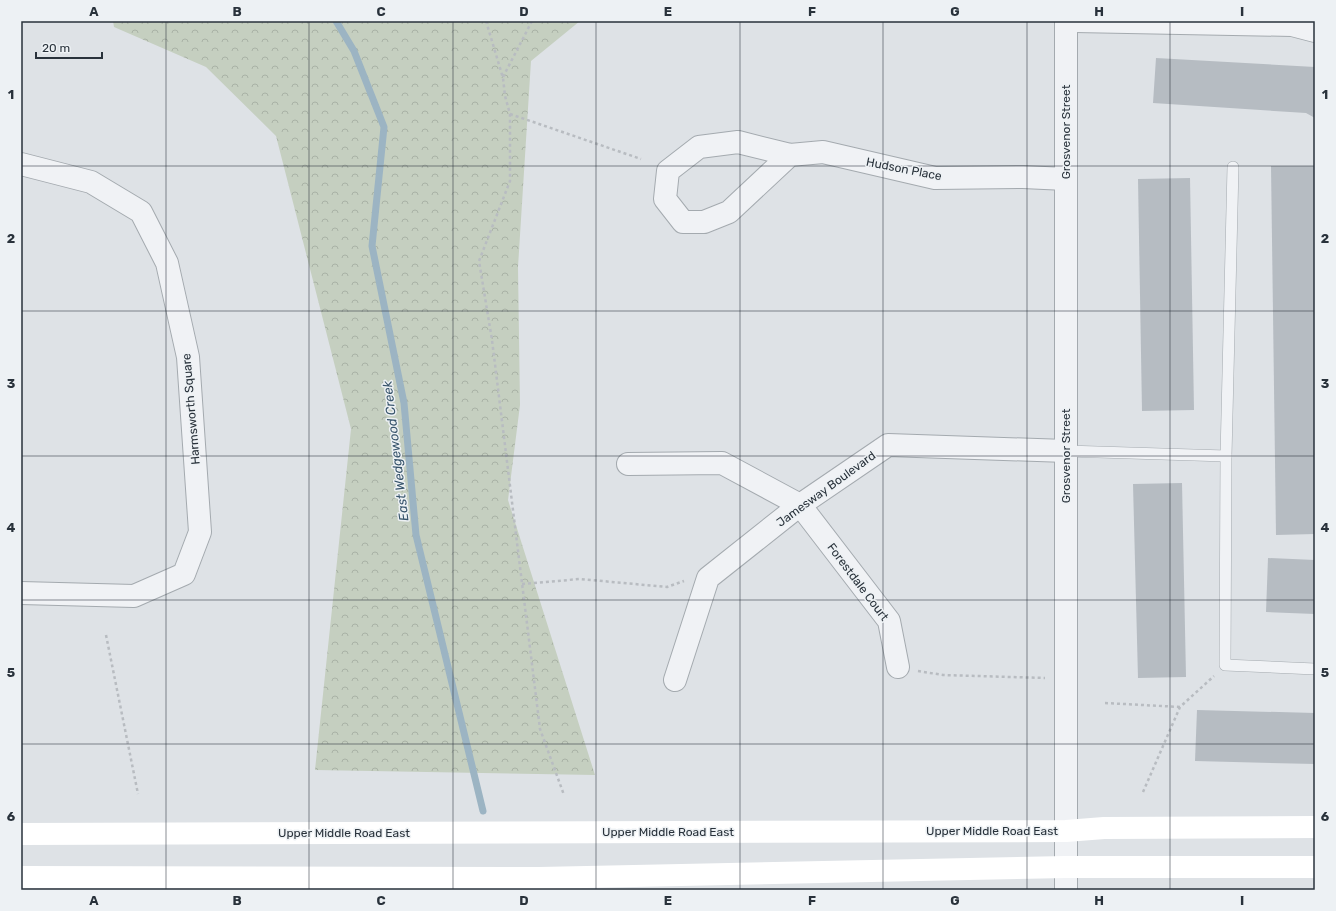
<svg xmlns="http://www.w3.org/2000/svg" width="1336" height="911" font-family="Rubik,sans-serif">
  <defs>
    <pattern id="forest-crowns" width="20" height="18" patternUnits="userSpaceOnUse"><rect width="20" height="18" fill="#c5cfc0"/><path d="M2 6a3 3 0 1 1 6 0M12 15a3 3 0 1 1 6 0" fill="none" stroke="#a9b2a6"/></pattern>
  </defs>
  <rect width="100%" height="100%" fill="#dee2e6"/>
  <path fill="url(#forest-crowns)" d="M113,21H580L531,61L518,267L520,405L508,500L595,775L315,770L351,429L276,136L206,67L114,27Z"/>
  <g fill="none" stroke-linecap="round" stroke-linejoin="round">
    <path stroke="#9cb4c3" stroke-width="7" d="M336,21L354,51L384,127L372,246L404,403L416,535L483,811"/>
  </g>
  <g fill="#b6bcc2">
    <path d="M1156,58L1315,67V118L1306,113L1153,103Z"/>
    <path d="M1271,166H1315V534L1276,535Z"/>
    <path d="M1190,178L1194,410L1142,411L1138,179Z"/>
    <path d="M1182,483L1186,677L1138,678L1133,484Z"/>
    <path d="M1268,558L1315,560V614L1266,612Z"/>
    <path d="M1197,710L1315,713V764L1195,761Z"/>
  </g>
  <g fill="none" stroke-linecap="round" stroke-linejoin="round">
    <g stroke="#a4aaaf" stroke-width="12">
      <g id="service">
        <path d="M1233,167L1226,456L1225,665L1315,669"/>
        <path d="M1066,451L1226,456"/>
      </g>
    </g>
    <g stroke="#a4aaaf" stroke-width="24">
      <g id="minor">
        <path d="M1075,21L1292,25L1315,31"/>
        <path d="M790,155L729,212L704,222H683L665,199L668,171L699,147L738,142L790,155L823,152L935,178L1023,177L1066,179"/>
        <path d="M21,164L91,182L141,212L167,263L188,357L200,532L184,574L134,596L21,593"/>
        <path d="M628,464L722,463L800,505L889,621L898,667"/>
        <path d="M675,680L708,578L800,505L888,445L1066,451"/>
      </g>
    </g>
    <g stroke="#a4aaaf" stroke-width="24">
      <path id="tertiary" d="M1066,890V21"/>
    </g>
    <g stroke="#b8bcc1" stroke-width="2.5" stroke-dasharray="3 3" stroke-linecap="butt">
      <path d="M486,21L503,78L505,96L510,114V181L479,261L492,340L540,729L564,795"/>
      <path d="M503,77L532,21"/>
      <path d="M510,114L641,159"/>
      <path d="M522,584L580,579L667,587L684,581"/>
      <path d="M106,635L138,794"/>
      <path d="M918,671L943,675L1045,678"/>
      <path d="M1105,703L1180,707"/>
      <path d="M1143,792L1180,707L1214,676"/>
    </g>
    <use href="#service" stroke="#f0f2f5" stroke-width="11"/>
    <use href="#minor" stroke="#f0f2f5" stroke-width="22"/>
    <use href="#tertiary" stroke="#f0f2f5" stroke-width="22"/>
    <g stroke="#fff" stroke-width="22">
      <path d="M21,834L1066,831L1104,828L1315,827"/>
      <path d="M21,877L539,878L1066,867H1315"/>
    </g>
  </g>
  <path fill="none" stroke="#29323b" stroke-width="1" stroke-opacity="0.55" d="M166,21V890M309,21V890M453,21V890M596,21V890M740,21V890M883,21V890M1027,21V890M1170,21V890M21,166H1315M21,311H1315M21,456H1315M21,600H1315M21,744H1315"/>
  <g text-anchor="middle" stroke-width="3" stroke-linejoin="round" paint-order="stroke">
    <g font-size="12" fill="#29323b" stroke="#edf1f4">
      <text transform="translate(1066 132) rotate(-90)" y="4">Grosvenor Street</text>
      <text transform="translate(904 169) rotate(11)" y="4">Hudson Place</text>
      <text transform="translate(191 409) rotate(-95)" y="4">Harmsworth Square</text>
      <text transform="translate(1066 456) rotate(-90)" y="4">Grosvenor Street</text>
      <text transform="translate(826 489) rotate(-36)" y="4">Jamesway Boulevard</text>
      <text transform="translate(858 582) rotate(53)" y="4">Forestdale Court</text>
      <text x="992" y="835">Upper Middle Road East</text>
      <text x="668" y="836">Upper Middle Road East</text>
      <text x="344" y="837">Upper Middle Road East</text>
    </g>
    <g font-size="13" font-style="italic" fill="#37546b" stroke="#edf1f4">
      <text transform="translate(395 451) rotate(-97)" y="5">East Wedgewood Creek</text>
    </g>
  </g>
  <rect width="1336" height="911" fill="none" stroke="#edf1f4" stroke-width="44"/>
  <path d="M36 52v6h66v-6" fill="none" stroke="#29323b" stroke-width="2"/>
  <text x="42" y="52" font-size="12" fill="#29323b" stroke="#edf1f4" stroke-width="3" paint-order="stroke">20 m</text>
  <rect x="22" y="22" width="1292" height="867" fill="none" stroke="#29323b" stroke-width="1.5"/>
  <g font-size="13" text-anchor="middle" font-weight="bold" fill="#29323b">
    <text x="94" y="16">A</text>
    <text x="237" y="16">B</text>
    <text x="381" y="16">C</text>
    <text x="524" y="16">D</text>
    <text x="668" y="16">E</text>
    <text x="812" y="16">F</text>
    <text x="955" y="16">G</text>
    <text x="1099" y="16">H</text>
    <text x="1242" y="16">I</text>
    <text x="11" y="99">1</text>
    <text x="1325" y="99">1</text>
    <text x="11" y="243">2</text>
    <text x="1325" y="243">2</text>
    <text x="11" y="388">3</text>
    <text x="1325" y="388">3</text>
    <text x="11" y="532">4</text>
    <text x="1325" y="532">4</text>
    <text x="11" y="677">5</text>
    <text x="1325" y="677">5</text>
    <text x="11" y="821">6</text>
    <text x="1325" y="821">6</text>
    <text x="94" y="905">A</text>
    <text x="237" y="905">B</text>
    <text x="381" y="905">C</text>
    <text x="524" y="905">D</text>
    <text x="668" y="905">E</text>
    <text x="812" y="905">F</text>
    <text x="955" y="905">G</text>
    <text x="1099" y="905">H</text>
    <text x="1242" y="905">I</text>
  </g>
</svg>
